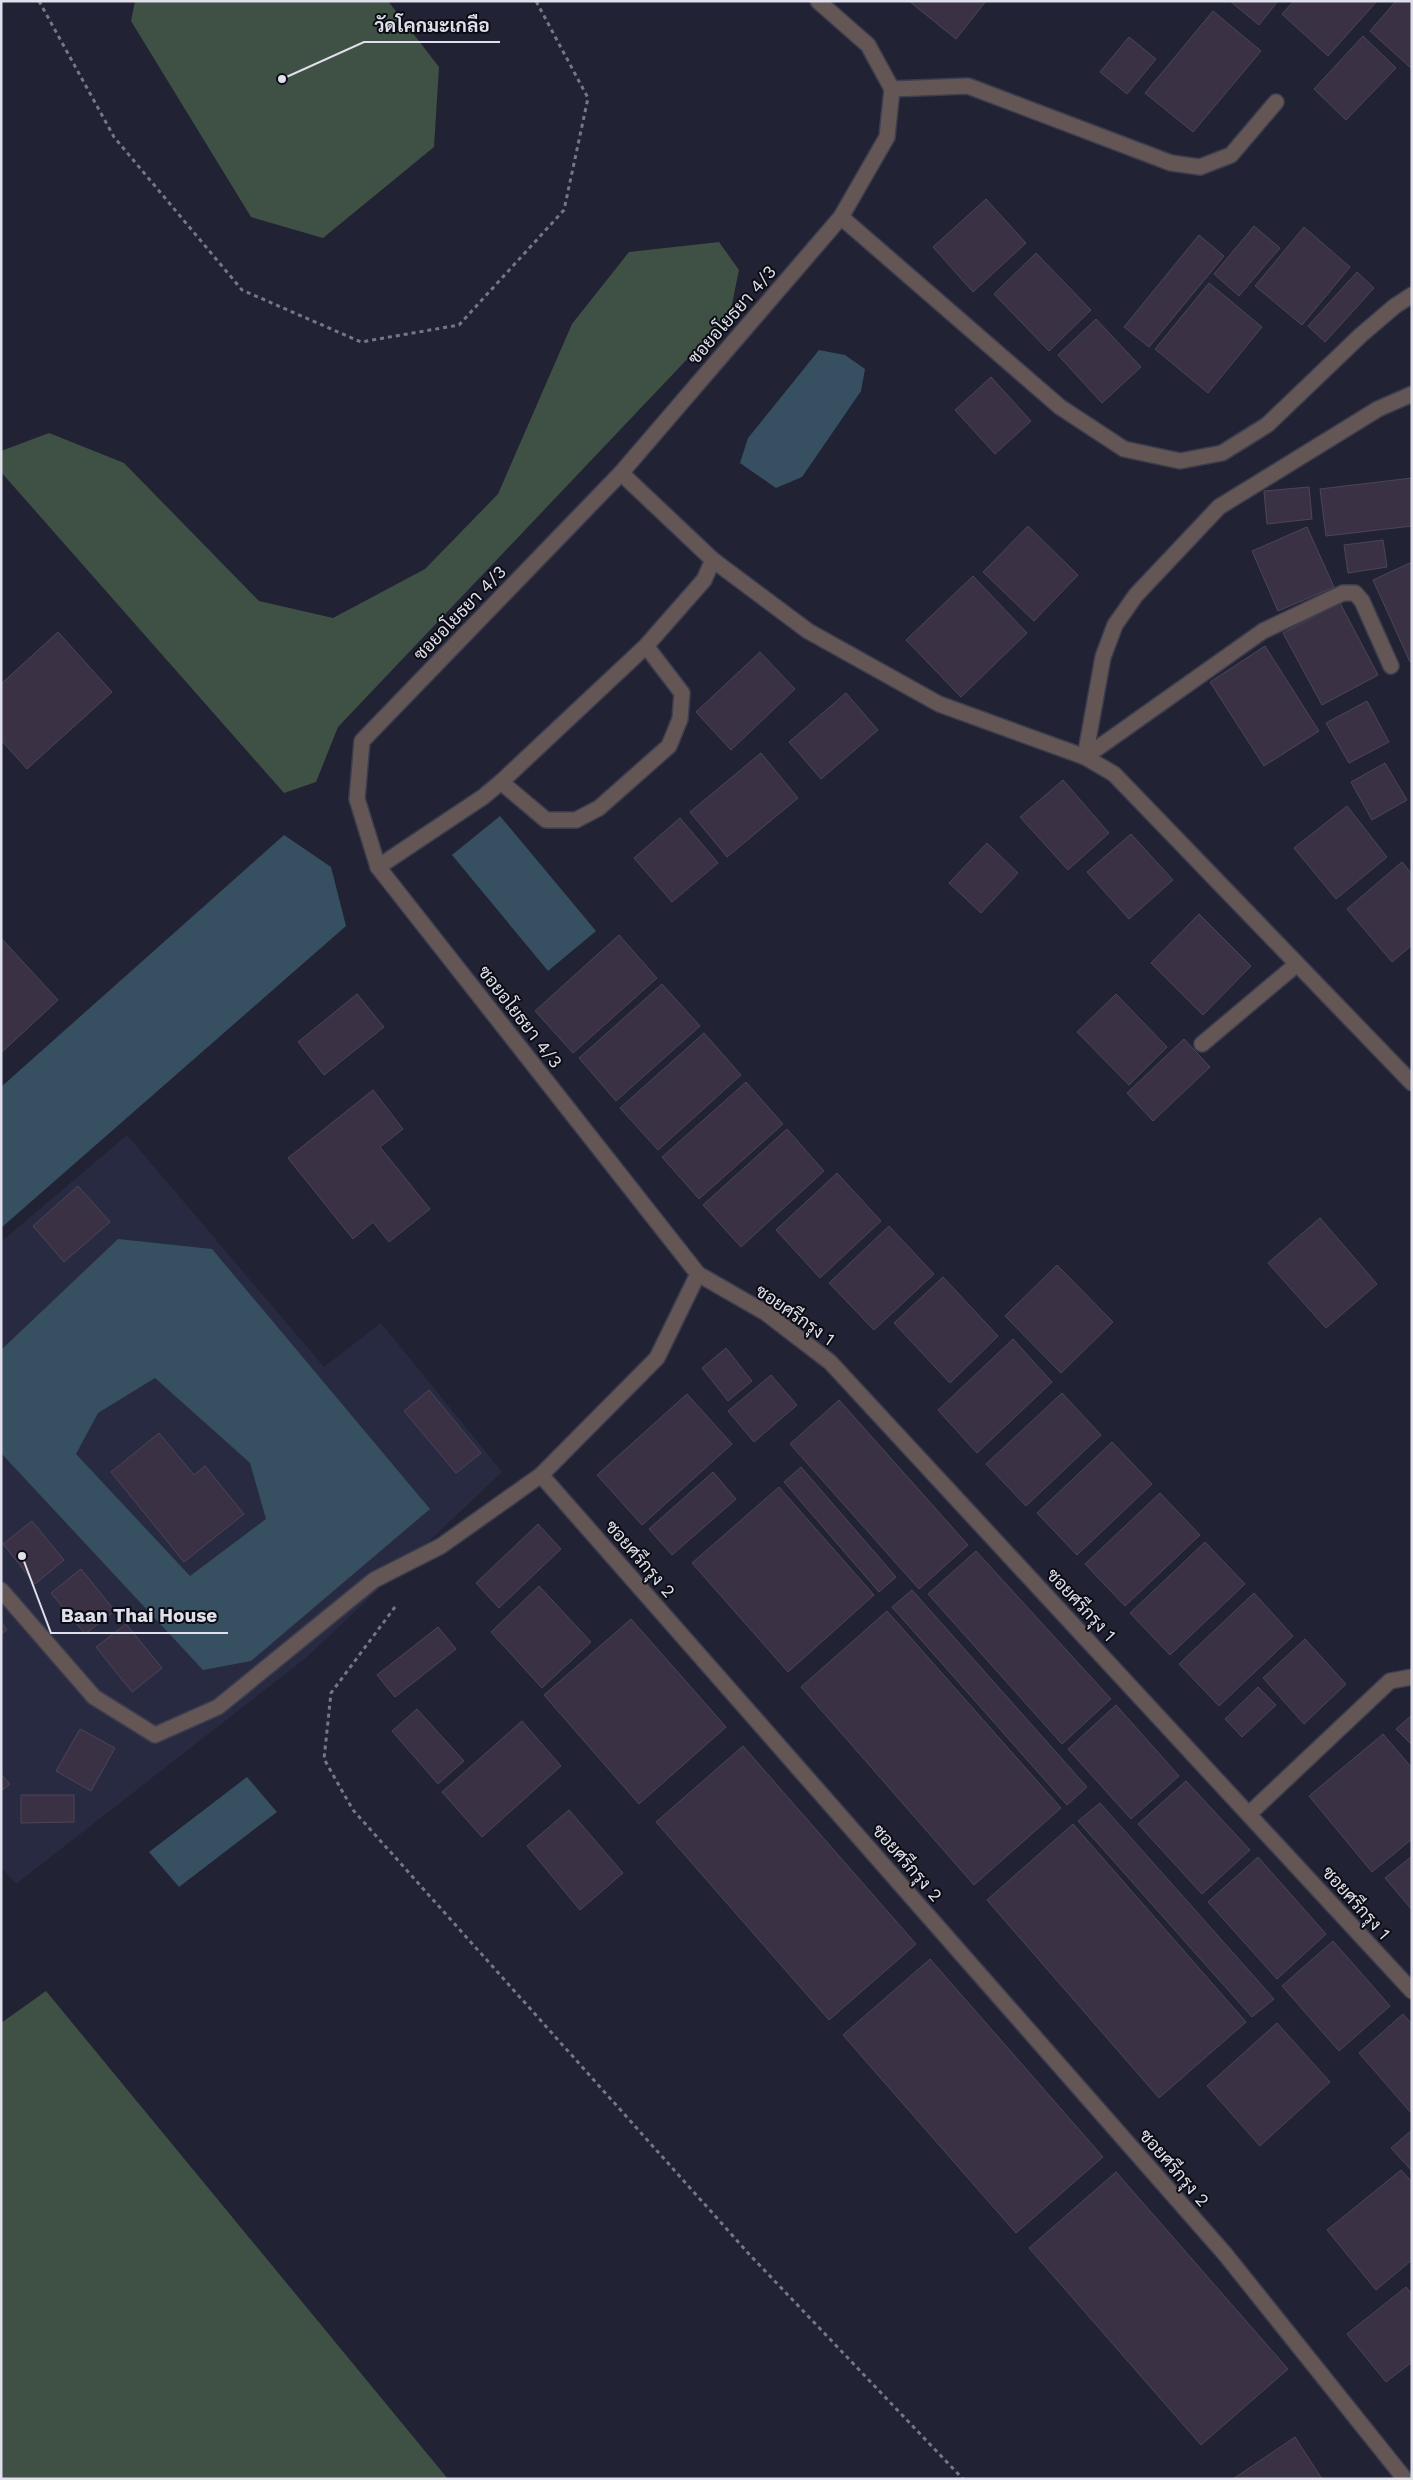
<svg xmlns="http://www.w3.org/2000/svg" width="1413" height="2480" font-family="'Work Sans',Sarabun,sans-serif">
  <rect width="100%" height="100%" fill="#212334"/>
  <path fill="#282a41" d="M127,1135L324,1367L381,1323L502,1472L307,1657L16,1884L1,1867V1242Z"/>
  <g fill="#3f5045">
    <path d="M135,1H388L439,67L434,147L323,238L251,217L131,21Z"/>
    <path d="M719,242L739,270L730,314L338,727L316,782L284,793L1,472V451L49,433L124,463L259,601L333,618L425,569L498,494L572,324L629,252Z"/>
    <path d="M46,1991L448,2479H1V2023Z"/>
  </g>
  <g fill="#364f61" fill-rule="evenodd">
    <path d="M819,350L845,355L865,369L861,391L802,477L776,488L740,463L748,438Z"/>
    <path d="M500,816L596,931L548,971L452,855Z"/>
    <path d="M284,835L331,867L346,926L1,1228V1087Z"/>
    <path d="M118,1239L212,1249L430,1509L251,1661L203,1670L1,1453V1350ZM155,1378L250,1463L266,1519L190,1576L76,1454L98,1413Z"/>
    <path d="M247,1777L277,1812L179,1887L149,1852Z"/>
  </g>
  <g fill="#3a3244" stroke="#4d4557">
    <path d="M909,1H986L956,39Z"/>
    <path d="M1230,1H1278L1259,25Z"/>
    <path d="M1294,1H1377L1328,56L1282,14Z"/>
    <path d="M1396,1H1412V69L1370,31Z"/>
    <path d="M1213,11L1261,51L1193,132L1145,93Z"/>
    <path d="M1363,36L1396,68L1346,120L1314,89Z"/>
    <path d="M1129,37L1156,59L1127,94L1100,72Z"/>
    <path d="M986,199L1026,243L973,292L933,247Z"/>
    <path d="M1254,226L1280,248L1239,296L1214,274Z"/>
    <path d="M1304,227L1350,267L1302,325L1255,286Z"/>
    <path d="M1199,235L1224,256L1149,347L1124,327Z"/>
    <path d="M1036,253L1091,310L1049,351L994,294Z"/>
    <path d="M1357,272L1374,288L1325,342L1308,326Z"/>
    <path d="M1209,283L1262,327L1208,393L1155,349Z"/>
    <path d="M1096,319L1141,367L1102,403L1058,355Z"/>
    <path d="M991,377L1031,421L995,454L955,410Z"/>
    <path d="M1412,478V526L1326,536L1320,489Z"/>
    <path d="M1309,487L1312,519L1267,524L1264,491Z"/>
    <path d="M1028,526L1078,575L1034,621L983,572Z"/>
    <path d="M1307,527L1334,587L1278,611L1252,551Z"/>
    <path d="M1383,540L1387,567L1348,573L1344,545Z"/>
    <path d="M1412,562V661L1410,662L1373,580Z"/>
    <path d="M973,576L1027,633L961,697L906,640Z"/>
    <path d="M1340,603L1378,675L1322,705L1283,633Z"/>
    <path d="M58,632L112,692L27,769L1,740V684Z"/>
    <path d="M1265,646L1319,731L1264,766L1210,682Z"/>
    <path d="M760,652L795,689L731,750L696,712Z"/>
    <path d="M846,693L878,730L821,779L789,742Z"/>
    <path d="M1367,701L1389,742L1349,763L1326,723Z"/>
    <path d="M761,753L798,798L727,857L690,812Z"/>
    <path d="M1385,763L1407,800L1372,820L1351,782Z"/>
    <path d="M1063,780L1109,833L1068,870L1020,817Z"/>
    <path d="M1347,806L1387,857L1336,899L1294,848Z"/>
    <path d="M680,818L718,863L672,902L634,858Z"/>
    <path d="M1131,834L1173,880L1129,919L1087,872Z"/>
    <path d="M987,843L1018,873L981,913L949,883Z"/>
    <path d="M1402,862L1412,874V945L1392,962L1347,909Z"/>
    <path d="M1199,914L1251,966L1203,1015L1151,963Z"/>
    <path d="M619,935L657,978L573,1053L535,1011Z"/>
    <path d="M1,938L58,1000L1,1053Z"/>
    <path d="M662,984L700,1026L616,1101L579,1058Z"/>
    <path d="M357,994L384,1027L324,1075L298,1042Z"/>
    <path d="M1116,994L1167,1047L1129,1085L1077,1032Z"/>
    <path d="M704,1033L741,1075L658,1150L620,1108Z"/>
    <path d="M1184,1039L1210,1067L1153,1121L1127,1093Z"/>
    <path d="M746,1082L783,1124L699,1199L662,1157Z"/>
    <path d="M373,1090L403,1129L380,1147L430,1209L389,1242L373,1222L353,1239L288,1158Z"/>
    <path d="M787,1129L824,1171L741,1247L703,1205Z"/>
    <path d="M837,1173L881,1221L820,1278L776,1230Z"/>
    <path d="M78,1186L110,1222L64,1262L33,1226Z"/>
    <path d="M1320,1218L1377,1284L1326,1328L1268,1263Z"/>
    <path d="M889,1226L934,1274L874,1330L829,1283Z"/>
    <path d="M1057,1265L1113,1322L1061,1373L1005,1316Z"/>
    <path d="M943,1277L998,1336L950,1383L894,1323Z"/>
    <path d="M1013,1339L1052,1382L977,1453L938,1410Z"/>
    <path d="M726,1348L752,1381L728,1401L702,1368Z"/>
    <path d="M771,1375L797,1405L754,1442L728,1411Z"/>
    <path d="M429,1390L481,1453L456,1473L404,1411Z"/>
    <path d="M1062,1393L1101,1435L1026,1506L986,1464Z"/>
    <path d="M687,1394L732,1444L642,1525L597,1475Z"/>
    <path d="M839,1400L968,1545L919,1589L790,1444Z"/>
    <path d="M159,1433L194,1475L205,1466L244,1514L184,1562L111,1472Z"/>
    <path d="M1112,1442L1152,1484L1077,1555L1037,1513Z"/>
    <path d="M801,1467L896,1577L879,1592L784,1482Z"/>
    <path d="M713,1472L736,1499L672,1555L649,1529Z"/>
    <path d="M779,1487L874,1595L788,1672L692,1563Z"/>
    <path d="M1160,1493L1200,1535L1125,1606L1085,1564Z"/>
    <path d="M32,1521L64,1560L35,1584L3,1544Z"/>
    <path d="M538,1524L561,1549L499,1608L476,1583Z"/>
    <path d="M1205,1542L1245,1584L1170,1655L1130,1613Z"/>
    <path d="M976,1551L1111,1699L1062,1744L928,1594Z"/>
    <path d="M81,1569L115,1611L85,1634L51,1593Z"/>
    <path d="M539,1586L591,1642L542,1688L491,1632Z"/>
    <path d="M912,1590L1087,1787L1067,1805L892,1607Z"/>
    <path d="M1254,1593L1293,1636L1219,1706L1179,1664Z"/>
    <path d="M887,1611L1061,1808L974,1885L801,1687Z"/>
    <path d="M631,1619L726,1727L639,1804L544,1695Z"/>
    <path d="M1,1621L7,1630L1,1634Z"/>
    <path d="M126,1624L162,1668L132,1692L96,1647Z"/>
    <path d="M438,1627L456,1649L395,1697L377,1675Z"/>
    <path d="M1305,1639L1346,1684L1304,1724L1263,1678Z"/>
    <path d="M1258,1687L1276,1705L1242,1737L1225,1719Z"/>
    <path d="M1116,1705L1179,1776L1131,1819L1068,1749Z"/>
    <path d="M417,1709L464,1761L438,1784L392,1731Z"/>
    <path d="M1412,1715V1745L1396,1729Z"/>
    <path d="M522,1721L561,1766L482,1837L442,1792Z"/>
    <path d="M80,1729L115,1748L91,1791L56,1771Z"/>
    <path d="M1383,1734L1412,1768V1839L1372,1872L1309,1796Z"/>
    <path d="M743,1746L916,1944L829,2020L656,1822Z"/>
    <path d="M1,1774L10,1784L1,1791Z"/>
    <path d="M1186,1781L1250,1850L1202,1894L1138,1824Z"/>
    <path d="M21,1795H74V1822L21,1823Z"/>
    <path d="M1100,1803L1274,1999L1252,2017L1078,1821Z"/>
    <path d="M569,1810L623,1873L580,1910L527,1846Z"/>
    <path d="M1073,1824L1246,2022L1159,2098L987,1900Z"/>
    <path d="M1412,1856V1910L1385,1878Z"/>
    <path d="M1258,1857L1326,1934L1277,1979L1208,1902Z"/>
    <path d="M1333,1941L1390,2006L1339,2051L1282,1986Z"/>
    <path d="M930,1959L1103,2157L1016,2233L843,2035Z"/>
    <path d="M1403,2014L1412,2024V2114L1359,2053Z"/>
    <path d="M1277,2023L1330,2082L1260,2146L1207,2086Z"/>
    <path d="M1412,2130V2171L1391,2148Z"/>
    <path d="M1401,2170L1412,2182V2260L1376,2290L1327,2230Z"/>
    <path d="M1116,2172L1288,2369L1201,2445L1029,2248Z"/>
    <path d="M1406,2287L1412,2294V2362L1386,2382L1347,2334Z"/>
    <path d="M1295,2437L1322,2479H1233Z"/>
  </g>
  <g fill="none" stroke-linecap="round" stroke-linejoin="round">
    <g stroke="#3c3d4e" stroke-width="18">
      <g id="lane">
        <path d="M892,89L968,86L1171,163L1200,167L1231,155L1276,102"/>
        <path d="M1085,757L1103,657L1115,625L1136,595L1219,507L1378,409L1412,394"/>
        <path d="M1085,757L1263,631L1343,593H1355L1362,601L1391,666"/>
        <path d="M501,782L546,820H576L599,808L669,746L680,719L682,693L646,646"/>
        <path d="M378,867L483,797L501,782L646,646L704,580L713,560"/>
        <path d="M1202,1044L1297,964"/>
        <path d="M1,1590L94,1697L155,1735L218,1707L374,1580L441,1546L541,1475"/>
      </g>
    </g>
    <g stroke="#3c3d4e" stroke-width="18">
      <g id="street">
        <path d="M818,1L868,45L892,89L887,137L841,217L621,473L362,741L357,799L378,867L698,1274L766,1313L830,1362L1412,1991"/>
        <path d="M841,217L1060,407L1124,449L1180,461L1222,453L1267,425L1361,335L1395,306L1412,295"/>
        <path d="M621,473L713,560L808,631L939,704L1085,757L1114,774L1412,1083"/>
        <path d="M698,1274L657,1358L541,1475L1225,2254L1405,2479"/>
        <path d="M1250,1813L1390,1681L1412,1677"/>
      </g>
    </g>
    <g stroke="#767786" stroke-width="3" stroke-dasharray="4 4" stroke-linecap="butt">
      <path d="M39,1L114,137L242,290L361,342L459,325L564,210L588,98L536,1"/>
      <path d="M395,1607L331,1693L324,1759L353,1810L749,2254L963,2479"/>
    </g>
    <use href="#lane" stroke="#645654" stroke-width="15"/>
    <use href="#street" stroke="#645654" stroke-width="15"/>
  </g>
  <g text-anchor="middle" stroke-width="4" stroke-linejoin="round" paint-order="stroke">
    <g font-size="18" fill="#dfe0ec" stroke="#0c0d14">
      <text transform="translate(732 315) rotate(-49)" y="6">ซอยอโยธยา 4/3</text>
      <text transform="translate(460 613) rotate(-46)" y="6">ซอยอโยธยา 4/3</text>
      <text transform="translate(520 1017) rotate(52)" y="6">ซอยอโยธยา 4/3</text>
      <text transform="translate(795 1315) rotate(35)" y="6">ซอยศรีกรุง 1</text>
      <text transform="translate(640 1559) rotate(49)" y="6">ซอยศรีกรุง 2</text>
      <text transform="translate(1081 1605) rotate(47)" y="6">ซอยศรีกรุง 1</text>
      <text transform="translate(907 1863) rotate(49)" y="6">ซอยศรีกรุง 2</text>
      <text transform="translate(1356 1903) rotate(48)" y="6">ซอยศรีกรุง 1</text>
      <text transform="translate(1174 2168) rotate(49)" y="6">ซอยศรีกรุง 2</text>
    </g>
  </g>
  <path fill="none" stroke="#dfe0ec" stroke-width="2" d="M282 79L364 42H500M22 1556L51 1633H228"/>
  <g fill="#dfe0ec" stroke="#0c0d14" stroke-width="2">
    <circle cx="282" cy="79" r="5"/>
    <circle cx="22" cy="1556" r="5"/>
  </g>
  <g font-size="19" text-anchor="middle" font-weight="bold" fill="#dfe0ec" stroke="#0c0d14" stroke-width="4" stroke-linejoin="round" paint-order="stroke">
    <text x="432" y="32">วัดโคกมะเกลือ</text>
    <text x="139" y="1622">Baan Thai House</text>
  </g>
  <rect width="1413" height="2480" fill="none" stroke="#dfe0ec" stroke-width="5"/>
</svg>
